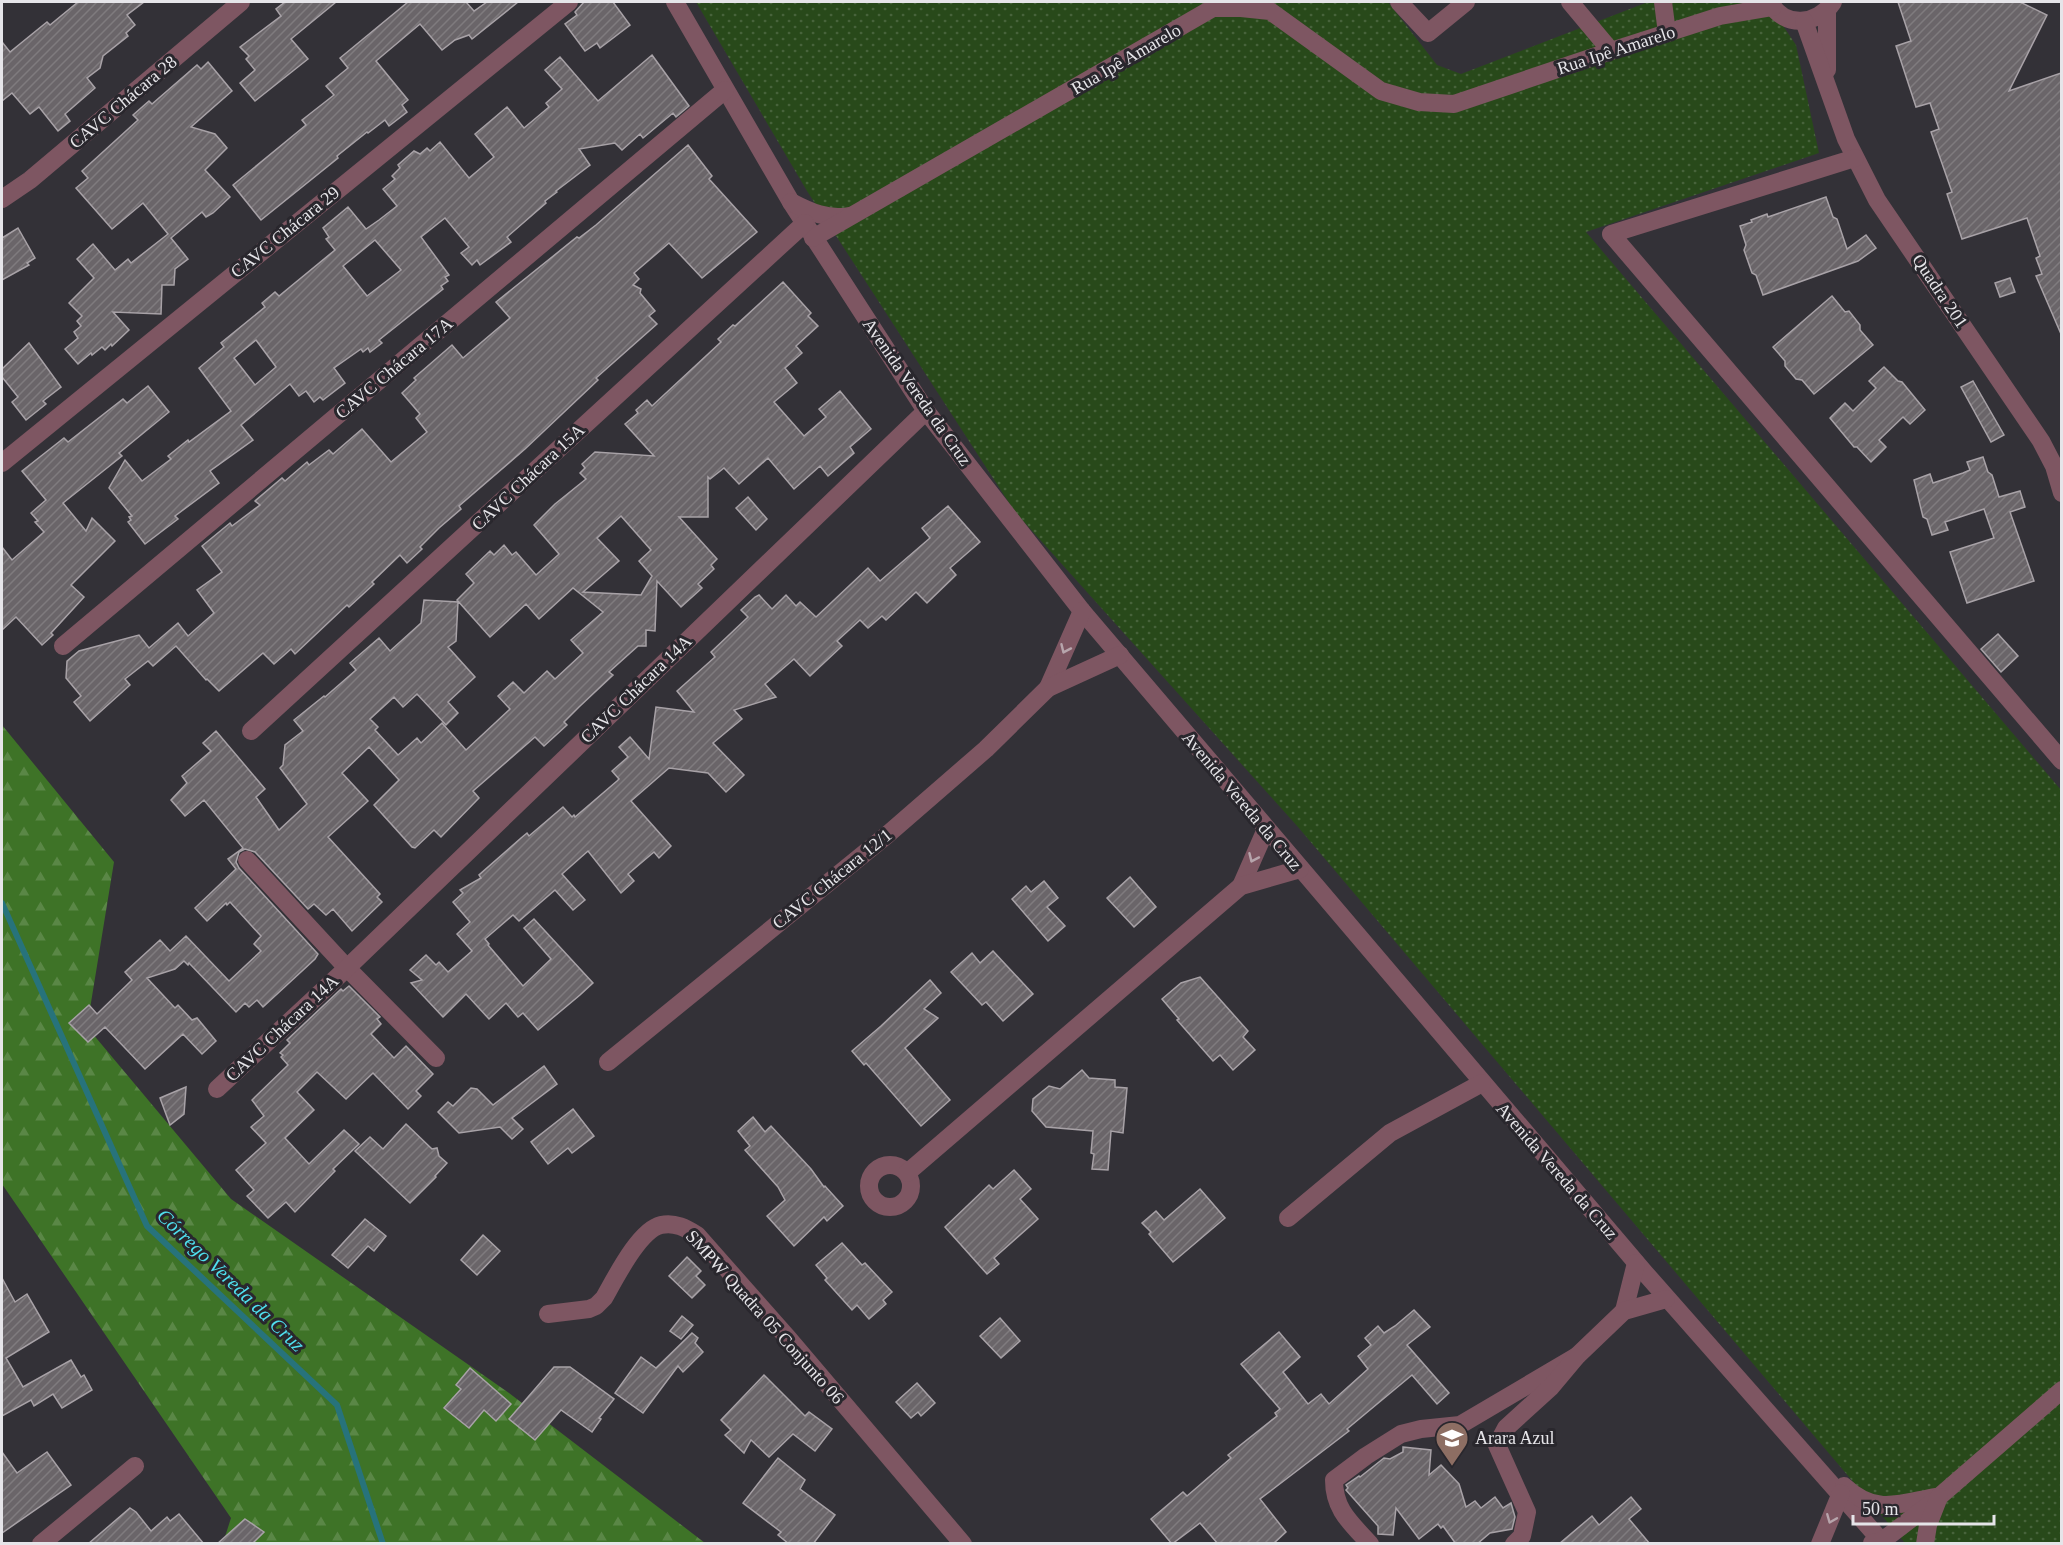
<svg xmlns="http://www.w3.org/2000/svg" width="2063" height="1545" font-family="Georgia,serif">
  <defs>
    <pattern id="grass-dots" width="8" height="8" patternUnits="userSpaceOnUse" patternTransform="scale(1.5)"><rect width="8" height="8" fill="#28491a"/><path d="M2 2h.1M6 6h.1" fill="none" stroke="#47633b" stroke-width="1.8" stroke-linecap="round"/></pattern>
    <pattern id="forest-firs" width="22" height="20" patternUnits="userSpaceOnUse" patternTransform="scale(1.5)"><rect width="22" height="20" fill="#3e7327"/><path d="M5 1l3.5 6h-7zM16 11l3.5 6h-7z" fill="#5a8746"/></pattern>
    <pattern id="building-hatch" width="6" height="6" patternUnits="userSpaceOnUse" patternTransform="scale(1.5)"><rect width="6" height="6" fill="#6a6569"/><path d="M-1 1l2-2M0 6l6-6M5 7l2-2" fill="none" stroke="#7f7b7e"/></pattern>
  </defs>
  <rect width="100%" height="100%" fill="#333137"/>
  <path fill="url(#grass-dots)" d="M696,2H1388L1437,65L1461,74L1648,2H1767L1796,45L1819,153L1586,232L2061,790V1543H1905L1298,827L1015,512L807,191Z"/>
  <path fill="url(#forest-firs)" d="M2,725L114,862L87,1027L231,1199L509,1393L705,1543H223L231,1518L2,1184Z"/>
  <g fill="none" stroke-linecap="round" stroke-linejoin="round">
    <path stroke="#27737b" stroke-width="6" d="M2,903L147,1226L337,1405L383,1544"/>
  </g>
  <g fill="url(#building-hatch)" stroke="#a8a2a7" stroke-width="1.5" fill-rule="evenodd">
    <path d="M78,2H144L127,15L135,25L126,33L128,36L103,56L100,68L87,78L95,88L65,114L70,121L58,131L39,107L30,114L12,93L2,101V42L10,52L47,22L50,25Z"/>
    <path d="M285,2H336L291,39L308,59L255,101L240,83L255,70L246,59L249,56L240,47L281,16L276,9Z"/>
    <path d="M408,2H466L474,11L487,2H518L472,39L469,35L455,40L442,50L420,24L376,61L408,100L402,105L407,112L389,126L385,120L368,133L367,132L337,156L338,158L261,220L233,185L306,125L302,120L334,95L326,86L348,68L340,58Z"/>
    <path d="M584,2H613L630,25L600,48L597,43L585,51L565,24L577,15L575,12Z"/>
    <path d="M1898,2H2020L2047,15L2009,91L2061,73V334L2036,276L2042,274L2036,258L2040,256L2027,218L1962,239L1947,194L1952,192L1931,132L1939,129L1930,103L1916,107L1896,46L1911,41Z"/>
    <path d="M652,55L689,106L676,117L673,113L643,138L640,134L622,150L615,143L579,149L590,165L556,191L557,192L545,201L546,203L507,237L511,242L480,265L477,260L472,265L461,253L469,247L445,218L421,237L449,275L445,277L448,281L441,286L443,289L379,340L382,343L370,352L368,348L363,352L361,349L334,368L345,383L323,400L320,397L314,402L306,391L299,396L290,384L241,425L253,440L210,471L219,483L175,516L178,519L145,544L128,522L131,520L129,517L132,516L109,488L125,460L142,481L171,459L168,456L188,440L189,442L231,411L199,368L224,347L221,343L265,307L262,303L275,292L279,296L335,250L326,239L329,237L323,228L348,207L366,229L379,220L397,206L383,189L395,179L392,176L400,168L398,165L414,151L420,154L427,148L430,151L440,142L469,178L494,157L475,134L507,107L524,128L549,107L546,103L562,89L545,70L560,57L598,101ZM375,240L401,270L367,296L343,266ZM256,340L276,367L255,385L234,358Z"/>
    <path d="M208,62L232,91L191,127L215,134L227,148L205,170L230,197L213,213L206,217L202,212L171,238L188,259L175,269L174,285H162L161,314L113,312L129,330L112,346L111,344L105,350L102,347L92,355L91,353L78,364L65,349L78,338L74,332L81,326L77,321L82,316L69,303L94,278L77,259L93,244L115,270L128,259L131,263L168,234L143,203L112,229L76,188L88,178L82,171L138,120L133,115L149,101L152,104L197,65L201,69Z"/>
    <path d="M688,145L712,176L709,179L757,232L702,278L669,243L634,273L639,279L633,285L641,289L640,293L655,311L649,316L657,324L596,378L598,380L525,449L459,506L461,509L439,528L420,547L422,549L407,563L400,555L372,582L374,584L349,607L347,605L295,654L291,649L274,664L263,653L219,691L207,679L206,680L176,646L153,666L148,661L125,679L130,685L90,721L74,702L81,696L66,678L67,661L79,651L139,635L149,648L178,623L188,636L214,613L197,590L222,572L202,546L230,523L232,526L260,505L255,501L282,478L285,481L307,462L309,465L329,450L333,454L362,429L391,462L427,432L416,418L420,414L402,393L416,380L414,378L452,345L463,358L510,318L496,302L577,237L579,238L596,225Z"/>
    <path d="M1826,197L1833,217L1837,219L1847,249L1866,235L1876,248L1858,261L1763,295L1756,275L1752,273L1744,250L1746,245L1740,226L1752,222L1751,220L1767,214L1768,217Z"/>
    <path d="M18,228L35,258L27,263L29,265L2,280V238Z"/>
    <path d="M2010,278L2015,292L2000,297L1995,283Z"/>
    <path d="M783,282L811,313L808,316L818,326L796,346L802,353L785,368L797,383L774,402L804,436L826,417L819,409L840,391L871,429L850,447L854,453L828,476L820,466L794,489L768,458L739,484L724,468L710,479L708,477V517H679L717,559L711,565L714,569L698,584L702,588L681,607L657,581L655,631L646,630V646H638L609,672L613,675L579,707L564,722L567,725L544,746L535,737L473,791L479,798L441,837L434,830L415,848L412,847L374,805L399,780L369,747L342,773L368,801L328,837L380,894L377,897L382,902L352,931L333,909L326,915L314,904L308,909L255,852L245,849L239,852L236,862L239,868L318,954L315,959L263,1007L257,1000L249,1007L245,1003L236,1012L189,963L188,965L184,961L175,969L147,978L175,1008L178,1005L192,1020L197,1018L216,1041L202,1054L183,1034L145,1069L105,1027L88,1042L69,1023L89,1005L97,1014L132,980L125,972L160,940L170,951L186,936L229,981L261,951L254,944L261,936L230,902L227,905L226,903L207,921L195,908L236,869L228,859L243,848L204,800L185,816L171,800L187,783L182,776L211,751L203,743L216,731L265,789L256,797L279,830L307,804L280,768L283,765L285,745L303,731L294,720L324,696L325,697L356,670L350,663L379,638L390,651L421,623L424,600L458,602L456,641L448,647L475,677L448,702L458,713L446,725L417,694L403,707L394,697L370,719L378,727L375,730L398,755L417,738L421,743L442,723L466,750L510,709L498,696L513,682L524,693L547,671L555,679L583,653L571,640L603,612L573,588L539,619L526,604L490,637L457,600L474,583L466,574L490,551L494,555L504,545L512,555L516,552L536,575L558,555L559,554L534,525L555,504L586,479L580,473L585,468L582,464L595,452L654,456L625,424L638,413L636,410L647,400L652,406L721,342L718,339L733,325L735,326ZM621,516L651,550L639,561L652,576L641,595L583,592L619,561L597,538Z"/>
    <path d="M1832,296L1845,312L1849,311L1860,325V330L1873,345L1814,394L1802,380L1796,379L1785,366V361L1773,347Z"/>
    <path d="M29,343L61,387L43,401L46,404L26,420L12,402L18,397L2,377V369Z"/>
    <path d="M1884,367L1898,381L1902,382L1925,410L1910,424L1903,417L1879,440L1886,447L1871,462L1857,447H1854L1830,418L1845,403L1853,411L1876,388L1869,381Z"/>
    <path d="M1973,381L2004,435L1991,442L1961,387Z"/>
    <path d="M148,386L169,412L119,453L122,456L63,503L86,531L92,518L115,541L71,585L84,597L51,633L53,635L42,645L16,617L2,630V547L12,560L44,532L35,522L38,521L31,513L46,500L22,471L64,438L68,442L123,399L127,403Z"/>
    <path d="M1983,457L1988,472L1992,475L1999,497L2020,491L2025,507L2010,512L2034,581L1967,603L1950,552L1994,538L1984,509L1945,522L1948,530L1932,535L1927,519L1923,517L1914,480L1930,474L1933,483L1963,473L1970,470L1967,462Z"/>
    <path d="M748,497L767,519L756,530L736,508Z"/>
    <path d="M948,506L980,542L950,568L956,575L927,603L916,592L886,620L882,616L868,628L860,620L837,641L842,646L810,676L794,659L765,684L776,697L734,710L742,719L713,743L744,775L726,792L708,773L669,768L631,801L671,846L659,858L654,852L628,874L634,881L621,893L588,851L562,874L585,900L573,910L555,890L519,921L513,915L485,939L489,944L488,945L523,986L551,959L524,928L534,919L593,983L580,995L538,1030L523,1013L518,1017L506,1003L489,1019L466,994L443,1017L411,983L422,980L410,970L426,955L436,965L439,962L448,972L472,951L457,934L470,922L453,902L463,893L460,890L481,878L479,875L521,838L527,833L529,836L563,807L572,817L574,815L575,817L617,781L619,779L612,771L628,757L619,747L630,737L649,759L656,707L694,712L677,691L715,657L711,652L748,617L741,610L755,597L759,595L772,609L786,595L796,606L800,602L816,617L868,568L880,581L930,538L922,528Z"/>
    <path d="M1998,634L2018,656L2001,672L1981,649Z"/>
    <path d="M1130,877L1156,907L1134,927L1107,898Z"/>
    <path d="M1044,881L1058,898L1047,907L1065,926L1048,941L1012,899L1026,886L1031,892Z"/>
    <path d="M993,951L1033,994L1003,1021L986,1002L982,1005L951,972L972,953L980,963Z"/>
    <path d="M1200,977L1248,1031L1243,1037L1255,1050L1233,1070L1220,1055L1213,1061L1177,1020L1179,1019L1162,999L1181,983Z"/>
    <path d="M930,980L941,993L924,1009L938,1018L905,1048L950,1100L921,1126L866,1063L864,1065L852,1051L881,1026Z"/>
    <path d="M349,986L380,1017L377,1019L381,1024L371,1034L394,1058L406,1046L433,1074L416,1091L421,1096L408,1109L373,1073L346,1099L317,1072L297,1092L314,1110L285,1138L309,1164L344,1130L359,1144L333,1169L335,1171L295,1212L286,1202L268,1218L247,1196L254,1190L236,1170L266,1143L251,1127L264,1116L252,1100L288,1065L281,1057L283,1055L280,1053L290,1043L287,1040L341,989L343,991Z"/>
    <path d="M544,1066L557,1084L512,1118L523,1129L512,1139L500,1127L459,1133L438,1112L448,1102L453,1106L471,1088L477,1089L493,1105Z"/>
    <path d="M1082,1070L1089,1078L1115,1080V1087L1127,1088L1123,1133L1111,1131L1108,1170L1092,1169L1094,1154L1091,1153L1093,1131L1046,1127L1032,1111L1033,1099L1049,1086L1060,1089Z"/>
    <path d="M186,1087L184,1114L170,1125L160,1098Z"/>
    <path d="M573,1109L594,1136L572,1153L568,1148L548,1164L531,1142Z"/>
    <path d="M753,1117L765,1132L771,1126L811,1169L824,1187L825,1186L843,1206L827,1221L824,1217L794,1246L767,1216L785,1200L778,1187L745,1150L750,1146L738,1131Z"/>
    <path d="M406,1124L432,1149L437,1148L439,1156L447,1163L435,1176L436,1177L410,1203L355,1151L370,1137L383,1149Z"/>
    <path d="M1014,1170L1031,1189L1020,1199L1038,1219L994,1258L999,1264L987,1274L945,1227L989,1185L993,1189Z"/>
    <path d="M1200,1189L1225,1218L1173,1262L1149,1234L1151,1232L1142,1223L1156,1211L1164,1220Z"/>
    <path d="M365,1219L386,1236L374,1251L368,1246L348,1268L332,1255Z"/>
    <path d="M483,1235L500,1251L477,1275L461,1260Z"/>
    <path d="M842,1243L862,1265L865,1263L892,1292L883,1300L886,1304L869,1319L857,1305L852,1310L825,1280L827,1278L816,1265Z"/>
    <path d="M687,1257L701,1271L696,1276L705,1285L692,1298L669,1276Z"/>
    <path d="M2,1278L15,1302L27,1294L49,1332L6,1358L23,1387L71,1360L81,1377L84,1375L92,1390L62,1408L53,1394L34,1406L31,1400L2,1416Z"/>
    <path d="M1414,1310L1430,1327L1407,1345L1449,1393L1437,1404L1412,1375L1347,1429L1349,1431L1260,1499L1286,1532L1273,1544H1218L1200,1523L1172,1544L1151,1519L1183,1492L1187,1496L1231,1458L1228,1455L1277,1416L1275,1413L1280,1409L1241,1364L1279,1332L1300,1357L1283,1372L1308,1404L1321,1394L1329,1404L1368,1369L1358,1356L1371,1345L1365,1338L1378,1326L1384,1333L1395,1326Z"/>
    <path d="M682,1316L693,1325L681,1339L670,1331Z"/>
    <path d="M1000,1318L1020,1341L1001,1358L980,1336Z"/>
    <path d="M692,1333L698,1338L695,1343L703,1352L683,1372L678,1366L643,1413L615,1393L641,1357L656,1368Z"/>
    <path d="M554,1367H570L614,1399L599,1418L601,1419L592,1432L561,1410L535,1440L509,1419Z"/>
    <path d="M470,1368L511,1404L496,1421L484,1410L469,1428L444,1408L461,1389L456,1385Z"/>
    <path d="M764,1375L805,1416L809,1412L832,1429L815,1451L793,1434L769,1457L751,1440L744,1453L725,1435L731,1430L721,1420Z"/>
    <path d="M917,1383L935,1403L921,1416L918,1412L911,1418L896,1402Z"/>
    <path d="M1403,1447L1431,1450L1429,1475L1441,1465L1459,1484L1466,1507L1475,1501L1481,1508L1495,1497L1503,1508L1511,1503L1515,1517L1512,1529L1490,1533L1477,1544H1456L1443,1526L1441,1528L1438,1524L1419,1539L1396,1508L1393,1535L1378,1534V1526L1346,1490L1348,1488L1346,1485L1359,1476L1360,1477L1384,1458L1390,1459L1403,1452Z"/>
    <path d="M2,1452L17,1473L47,1452L71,1485L2,1533Z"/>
    <path d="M778,1458L805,1480L800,1489L835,1515L813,1544H789L778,1535L781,1532L743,1503Z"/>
    <path d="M1631,1497L1641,1509L1629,1519L1650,1544H1559L1592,1516L1599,1525Z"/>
    <path d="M130,1508L136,1512L151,1531L167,1517L170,1521L179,1514L204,1544H88Z"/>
    <path d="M245,1519L264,1532L252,1544H217Z"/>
  </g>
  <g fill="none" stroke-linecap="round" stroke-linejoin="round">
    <g stroke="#7e5662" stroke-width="18">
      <path d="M675,2L791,202L926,411L1082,611L1645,1273L1884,1544"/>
      <path d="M1399,2L1428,33L1466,2"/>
      <path d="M1570,2L1611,51"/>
      <path d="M1663,2L1667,33"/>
      <path d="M1770,2C1784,29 1818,25 1833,2"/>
      <path d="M1827,10V70"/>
      <path d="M1804,21L1846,139L1877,200L2041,441L2054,466L2062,493"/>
      <path d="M1855,158L1611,234L2062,761"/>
      <path d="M2,199L30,180L241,2"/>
      <path d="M791,202C810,212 828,220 849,216"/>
      <path d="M813,238L1213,8H1241L1270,11L1381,91L1419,102L1454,104L1611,51L1720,16L1773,7"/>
      <path d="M2,463L569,2"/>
      <path d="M63,646L725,90"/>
      <path d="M1048,688L1082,611"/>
      <path d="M251,731L805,223"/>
      <path d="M247,860L347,968L436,1058"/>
      <path d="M1241,886L1266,829"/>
      <path d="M608,1062L887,835L986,749L1048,688L1120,655"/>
      <path d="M217,1089L347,968L926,411"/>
      <circle cx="890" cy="1186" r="21"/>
      <path d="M907,1173L1241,886L1300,869"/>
      <path d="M1288,1218L1390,1133L1482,1083"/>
      <path d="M1624,1311L1636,1263"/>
      <path d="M548,1314L589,1309L596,1306L604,1298C615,1279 639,1230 661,1225C675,1222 686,1228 697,1235L788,1338L963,1544"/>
      <path d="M1844,1486C1875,1515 1898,1504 1935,1497"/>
      <path d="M1872,1543L1882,1541L1933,1502L2062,1390"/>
      <path d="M41,1544L135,1466"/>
      <path d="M1370,1544C1351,1523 1334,1510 1334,1480L1366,1456L1401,1434L1421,1429L1460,1425L1577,1356"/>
      <path d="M1514,1544L1522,1536L1527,1512L1497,1445L1506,1428L1551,1387L1577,1356L1624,1311L1666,1299"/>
      <path d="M1820,1544L1841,1493"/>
      <path d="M1925,1544L1928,1525L1939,1497"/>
    </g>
  </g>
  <defs><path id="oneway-chevron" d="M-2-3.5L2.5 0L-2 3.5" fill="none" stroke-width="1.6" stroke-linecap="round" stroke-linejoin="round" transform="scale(1.5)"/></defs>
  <g stroke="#b7a5ac">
    <use href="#oneway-chevron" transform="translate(1065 649) rotate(114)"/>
    <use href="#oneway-chevron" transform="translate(1253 858) rotate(114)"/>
    <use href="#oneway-chevron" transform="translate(1831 1519) rotate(112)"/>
  </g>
  <defs>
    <g id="school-pin" transform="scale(1.725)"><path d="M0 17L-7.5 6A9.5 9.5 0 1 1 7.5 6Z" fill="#8d6e63" stroke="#29272d"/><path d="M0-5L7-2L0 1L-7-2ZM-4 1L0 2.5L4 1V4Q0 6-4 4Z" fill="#fff"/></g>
  </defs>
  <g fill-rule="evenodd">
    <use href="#school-pin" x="1452" y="1438"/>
  </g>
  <g text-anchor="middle" stroke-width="6" stroke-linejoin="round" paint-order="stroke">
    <g font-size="18" fill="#e6e5e9" stroke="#29272d">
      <text transform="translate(1616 50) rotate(-18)" y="6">Rua Ipê Amarelo</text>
      <text transform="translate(1126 59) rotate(-30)" y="6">Rua Ipê Amarelo</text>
      <text transform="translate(123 102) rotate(-40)" y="6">CAVC Chácara 28</text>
      <text transform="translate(285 232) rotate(-39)" y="6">CAVC Chácara 29</text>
      <text transform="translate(1940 291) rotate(56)" y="6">Quadra 201</text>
      <text transform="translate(394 368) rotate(-40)" y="6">CAVC Chácara 17A</text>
      <text transform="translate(917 392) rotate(55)" y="6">Avenida Vereda da Cruz</text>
      <text transform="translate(528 477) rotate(-43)" y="6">CAVC Chácara 15A</text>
      <text transform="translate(636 689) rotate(-44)" y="6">CAVC Chácara 14A</text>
      <text transform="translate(1242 801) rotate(50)" y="6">Avenida Vereda da Cruz</text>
      <text transform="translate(832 879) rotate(-39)" y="6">CAVC Chácara 12/1</text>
      <text transform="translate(282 1028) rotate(-43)" y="6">CAVC Chácara 14A</text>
      <text transform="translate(1557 1171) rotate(49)" y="6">Avenida Vereda da Cruz</text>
      <text transform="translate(765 1317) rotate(48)" y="6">SMPW Quadra 05 Conjunto 06</text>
    </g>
    <g font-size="18" fill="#e6e5e9" stroke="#29272d" text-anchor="start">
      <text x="1475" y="1444">Arara Azul</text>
    </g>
    <g font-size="20" font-style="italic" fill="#4fe0ee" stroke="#29272d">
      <text transform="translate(231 1280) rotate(44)" y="7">Córrego Vereda da Cruz</text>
    </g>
  </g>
  <rect width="2063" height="1545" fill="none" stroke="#e6e5e9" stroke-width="6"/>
  <path d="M1853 1515v9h141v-9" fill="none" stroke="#e6e5e9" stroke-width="3"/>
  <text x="1862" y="1515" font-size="18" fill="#e6e5e9" stroke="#29272d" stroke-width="4.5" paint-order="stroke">50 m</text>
</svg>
